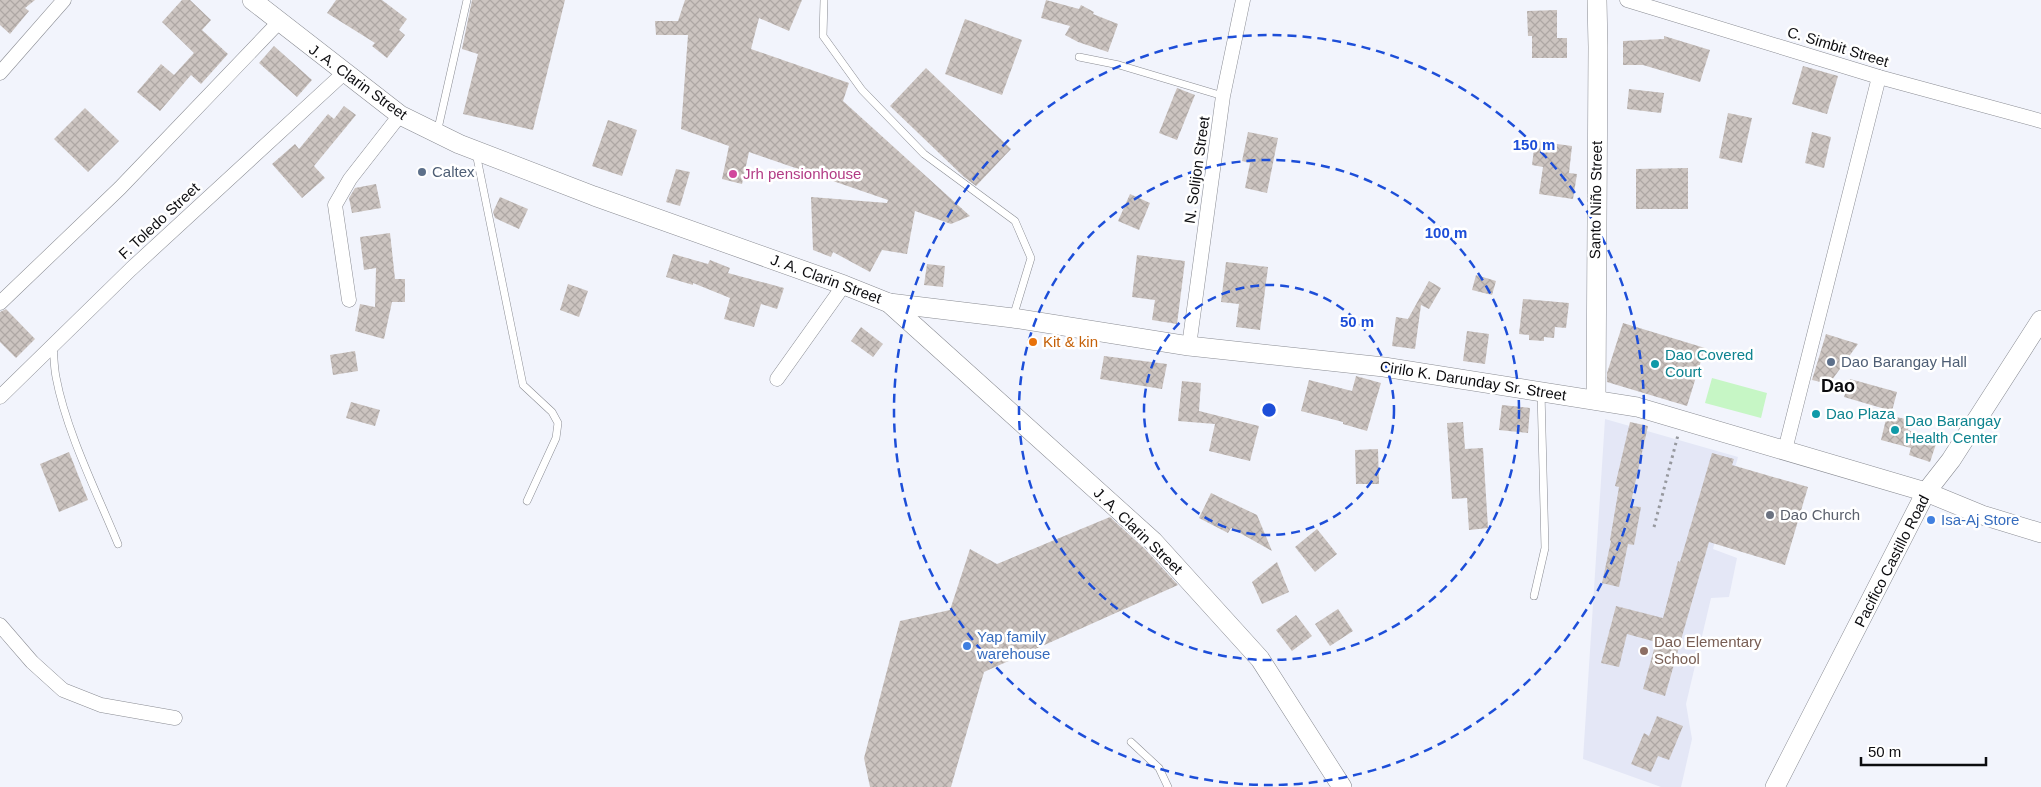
<svg xmlns="http://www.w3.org/2000/svg" width="2041" height="787" font-family="Arial,sans-serif">
  <defs>
    <pattern id="building-cross-hatch" width="8" height="8" patternUnits="userSpaceOnUse" patternTransform="scale(1.25)"><rect width="8" height="8" fill="#ccc4c0"/><path d="M0 0l8 8M0 8l8-8" fill="none" stroke="#aea7a4"/></pattern>
  </defs>
  <rect width="100%" height="100%" fill="#f2f4fc"/>
  <path fill="#e4e7f6" d="M1605,419L1738,457L1713,549L1737,558L1729,597L1711,598L1686,704L1692,739L1681,787H1661L1583,759Z"/>
  <path fill="#c6f6c5" d="M1712,378L1767,393L1761,418L1705,403Z"/>
  <g fill="url(#building-cross-hatch)">
    <path d="M0,0H35L25,8L29,11L10,34L0,25Z"/>
    <path d="M182,0H190L211,20L202,30L228,54L201,84L191,75L160,111L137,92L161,64L174,75L194,53L162,22Z"/>
    <path d="M336,0H382L407,19L399,30L405,35L387,58L372,46L375,43L327,13Z"/>
    <path d="M472,0H565L533,130L463,114L478,54L462,49Z"/>
    <path d="M685,0H802L789,31L759,18L751,49L849,83L843,101L970,216L951,224L915,211L907,254L882,250L870,272L833,252L831,257L813,250L811,197L887,203L888,200L749,152L742,184L722,179L729,146L681,129L688,35H656L655,21H678Z"/>
    <path d="M1046,0L1079,9L1081,5L1094,12L1093,14L1118,24L1108,52L1078,42L1065,35L1070,26L1041,18Z"/>
    <path d="M1557,10V38H1567V58H1532V36H1528L1527,11Z"/>
    <path d="M965,19L1022,40L1002,95L945,74Z"/>
    <path d="M1664,36L1710,50L1700,82L1643,65H1623V41L1664,39Z"/>
    <path d="M274,46L312,80L297,97L259,63Z"/>
    <path d="M1803,66L1838,76L1827,114L1792,104Z"/>
    <path d="M926,68L1011,149L976,186L964,177L890,106Z"/>
    <path d="M1177,88L1195,95L1177,140L1159,133Z"/>
    <path d="M1629,89L1664,93L1661,113L1627,109Z"/>
    <path d="M344,106L356,115L314,166L325,178L302,198L272,164L295,144L299,149L328,114L334,119Z"/>
    <path d="M85,108L119,141L88,172L54,139Z"/>
    <path d="M1728,113L1752,118L1742,163L1719,158Z"/>
    <path d="M608,120L637,130L622,176L592,166Z"/>
    <path d="M1248,132L1278,138L1267,193L1245,188L1250,163L1242,161Z"/>
    <path d="M1812,132L1831,137L1824,168L1805,163Z"/>
    <path d="M1535,141L1572,146L1569,173L1577,174L1573,199L1539,194L1543,167L1532,165Z"/>
    <path d="M1688,168V209H1636V169Z"/>
    <path d="M676,169L690,172L680,206L666,202Z"/>
    <path d="M376,184L381,208L352,213L349,198L355,188Z"/>
    <path d="M1130,194L1150,203L1139,230L1118,221Z"/>
    <path d="M500,197L528,209L519,229L495,218L493,212Z"/>
    <path d="M390,233L395,279H405V302H392L384,339L355,331L360,304L375,307L376,268L364,270L360,237Z"/>
    <path d="M673,254L708,264L710,260L730,268L728,273L784,288L777,309L761,304L754,327L724,319L730,298L693,283V285L666,277Z"/>
    <path d="M1137,255L1185,261L1177,324L1152,320L1155,300L1132,297Z"/>
    <path d="M1226,262L1268,267L1260,330L1236,327L1239,304L1221,302Z"/>
    <path d="M927,264L945,266L943,287L924,285Z"/>
    <path d="M1476,275L1496,281L1492,295L1472,290Z"/>
    <path d="M1429,281L1441,288L1429,309L1421,305L1415,349L1392,346L1396,317L1408,319Z"/>
    <path d="M568,284L588,291L579,317L560,310Z"/>
    <path d="M1523,299L1569,303L1566,328L1555,327L1554,338L1544,337V341L1529,340V335L1519,334Z"/>
    <path d="M6,309L35,339L16,358L0,342V312Z"/>
    <path d="M1623,323L1705,348L1687,406L1607,382V373Z"/>
    <path d="M861,327L883,344L873,357L851,341Z"/>
    <path d="M1467,331L1489,334L1485,364L1463,361Z"/>
    <path d="M1826,334L1858,344L1829,384L1812,380Z"/>
    <path d="M355,351L358,371L333,375L330,355Z"/>
    <path d="M1104,356L1167,364L1162,389L1100,379Z"/>
    <path d="M1356,376L1381,383L1367,431L1343,424V422L1301,411L1309,380L1352,391Z"/>
    <path d="M1850,379L1897,392L1892,411L1844,397Z"/>
    <path d="M1182,381L1201,383L1199,411L1259,426L1250,461L1209,451L1215,424L1178,421Z"/>
    <path d="M351,402L380,410L375,426L346,418Z"/>
    <path d="M1502,405L1530,408L1528,433L1499,430Z"/>
    <path d="M1887,415L1910,420L1908,430L1937,441L1930,462L1909,455L1911,448L1881,440Z"/>
    <path d="M1463,422L1465,449L1483,448L1488,528L1469,530L1467,498L1452,499L1447,423Z"/>
    <path d="M1630,422L1648,426L1630,506L1641,507L1634,545L1628,544L1619,587L1602,583L1611,541L1610,540L1619,487L1615,486Z"/>
    <path d="M1378,449L1379,484H1356L1355,450Z"/>
    <path d="M69,452L88,500L59,512L40,464Z"/>
    <path d="M1712,453L1734,459L1732,465L1808,487L1785,565L1709,542L1665,696L1643,689L1656,642L1627,634L1619,667L1601,663L1616,606L1663,618L1678,561L1680,562Z"/>
    <path d="M1211,493L1257,515L1272,551L1231,528L1228,533L1199,518Z"/>
    <path d="M1110,517L1145,549L1178,585L984,672L951,787H870L864,758L900,621L950,610L970,549L997,564Z"/>
    <path d="M1317,529L1337,554L1315,572L1295,547Z"/>
    <path d="M1277,562L1289,592L1262,604L1252,582Z"/>
    <path d="M1338,609L1353,631L1330,646L1315,624Z"/>
    <path d="M1296,615L1312,636L1292,651L1276,630Z"/>
    <path d="M1657,716L1683,726L1669,760L1658,756L1651,772L1631,764L1644,733L1649,736Z"/>
  </g>
  <g fill="none" stroke-linecap="round" stroke-linejoin="round">
    <g stroke="#8a8c93" stroke-width="8">
      <g id="lane">
        <path d="M824,0L823,36L862,90L924,154L1015,221L1031,258L1013,317"/>
        <path d="M1079,57L1119,65L1223,96"/>
        <path d="M437,133L467,0"/>
        <path d="M476,153L523,385L552,412L558,423L556,438L527,501"/>
        <path d="M53,346C54,356 54,367 56,377C66,431 97,493 118,544"/>
        <path d="M1534,596L1545,548L1541,392"/>
        <path d="M1131,742L1159,768L1168,787"/>
      </g>
    </g>
    <g stroke="#8a8c93" stroke-width="15">
      <g id="street">
        <path d="M1627,0L1879,77L2041,121"/>
        <path d="M0,73L64,0"/>
        <path d="M349,300L335,205L350,179L400,115"/>
        <path d="M0,303L120,188L279,22"/>
        <path d="M1189,346L1223,96L1243,0"/>
        <path d="M777,379L844,285"/>
        <path d="M0,397L131,269L344,73"/>
        <path d="M1785,450L1879,77"/>
        <path d="M0,625L32,662L63,690L101,705L175,718"/>
      </g>
    </g>
    <g stroke="#8a8c93" stroke-width="20">
      <g id="secondary">
        <path d="M252,0L400,115L459,144L594,196L844,285L889,303L1153,541L1260,659L1342,787"/>
        <path d="M889,303L1013,318L1189,346L1384,367L1637,407L1926,492L1982,515L2041,533"/>
        <path d="M1596,400L1598,47L1597,0"/>
        <path d="M1775,787L1926,492L1951,460L2041,320"/>
      </g>
    </g>
    <path stroke="#96989e" stroke-width="3" stroke-dasharray="2.5 4" stroke-linecap="butt" d="M1654,527L1678,435"/>
    <use href="#lane" stroke="#fff" stroke-width="7"/>
    <use href="#street" stroke="#fff" stroke-width="14"/>
    <use href="#secondary" stroke="#fff" stroke-width="19"/>
  </g>
  <g fill="none" stroke="#1d4ed8" stroke-width="2.5" stroke-dasharray="9 6">
    <circle cx="1269" cy="410" r="125"/>
    <circle cx="1269" cy="410" r="250"/>
    <circle cx="1269" cy="410" r="375"/>
  </g>
  <g fill="#5c6f8a" stroke="#fff" stroke-width="2">
    <circle cx="422" cy="172" r="5"/>
    <circle cx="1831" cy="362" r="5"/>
  </g>
  <circle fill="#d1479c" stroke="#fff" stroke-width="2" cx="733" cy="174" r="5"/>
  <circle fill="#e8710a" stroke="#fff" stroke-width="2" cx="1033" cy="342" r="5"/>
  <g fill="#0f9aa8" stroke="#fff" stroke-width="2">
    <circle cx="1655" cy="364" r="5"/>
    <circle cx="1816" cy="414" r="5"/>
    <circle cx="1895" cy="430" r="5"/>
  </g>
  <circle fill="#6b7280" stroke="#fff" stroke-width="2" cx="1770" cy="515" r="5"/>
  <g fill="#3f7fe0" stroke="#fff" stroke-width="2">
    <circle cx="1931" cy="520" r="5"/>
    <circle cx="967" cy="646" r="5"/>
  </g>
  <circle fill="#8d6e63" stroke="#fff" stroke-width="2" cx="1644" cy="651" r="5"/>
  <g text-anchor="middle" stroke-width="5" stroke-linejoin="round" paint-order="stroke">
    <g font-size="15" fill="#0c0c0f" stroke="#fff">
      <text transform="translate(1838 47) rotate(17)" y="5">C. Simbit Street</text>
      <text transform="translate(358 82) rotate(36)" y="5">J. A. Clarin Street</text>
      <text transform="translate(1197 170) rotate(-82)" y="5">N. Solijon Street</text>
      <text transform="translate(1596 200) rotate(-89)" y="5">Santo Niño Street</text>
      <text transform="translate(159 221) rotate(-43)" y="5">F. Toledo Street</text>
      <text transform="translate(826 279) rotate(20)" y="5">J. A. Clarin Street</text>
      <text transform="translate(1473 381) rotate(9)" y="5">Cirilo K. Darunday Sr. Street</text>
      <text transform="translate(1138 531) rotate(44)" y="5">J. A. Clarin Street</text>
      <text transform="translate(1892 561) rotate(-63)" y="5">Pacifico Castillo Road</text>
    </g>
    <g font-size="15" fill="#4e5e75" stroke="#fff" text-anchor="start">
      <text x="432" y="177">Caltex</text>
      <text x="1841" y="367">Dao Barangay Hall</text>
    </g>
    <g font-size="15" fill="#b23c85" stroke="#fff" text-anchor="start">
      <text x="743" y="179">Jrh pensionhouse</text>
    </g>
    <g font-size="15" fill="#c56008" stroke="#fff" text-anchor="start">
      <text x="1043" y="347">Kit &amp; kin</text>
    </g>
    <g font-size="15" fill="#0d838f" stroke="#fff" text-anchor="start">
      <text x="1665" y="360">Dao Covered<tspan x="1665" dy="17">Court</tspan></text>
      <text x="1826" y="419">Dao Plaza</text>
      <text x="1905" y="426">Dao Barangay<tspan x="1905" dy="17">Health Center</tspan></text>
    </g>
    <g font-size="15" fill="#5b616d" stroke="#fff" text-anchor="start">
      <text x="1780" y="520">Dao Church</text>
    </g>
    <g font-size="15" fill="#366cbe" stroke="#fff" text-anchor="start">
      <text x="1941" y="525">Isa-Aj Store</text>
      <text x="977" y="642">Yap family<tspan x="977" dy="17">warehouse</tspan></text>
    </g>
    <g font-size="15" fill="#785e54" stroke="#fff" text-anchor="start">
      <text x="1654" y="647">Dao Elementary<tspan x="1654" dy="17">School</tspan></text>
    </g>
    <g font-size="18" font-weight="bold" fill="#0c0c0f" stroke="#fff">
      <text x="1838" y="392">Dao</text>
    </g>
  </g>
  <circle cx="1269" cy="410" r="8" fill="#1d4ed8" stroke="#fff" stroke-width="2.5"/>
  <g font-size="15" text-anchor="middle" font-weight="bold" fill="#1d4ed8" stroke="#fff" stroke-width="5" stroke-linejoin="round" paint-order="stroke">
    <text x="1534" y="150">150 m</text>
    <text x="1446" y="238">100 m</text>
    <text x="1357" y="327">50 m</text>
  </g>
  <path d="M1861 757v8h125v-8" fill="none" stroke="#0c0c0f" stroke-width="2.5"/>
  <text x="1868" y="757" font-size="15" fill="#0c0c0f" stroke="#ffffff" stroke-width="4" paint-order="stroke">50 m</text>
</svg>
